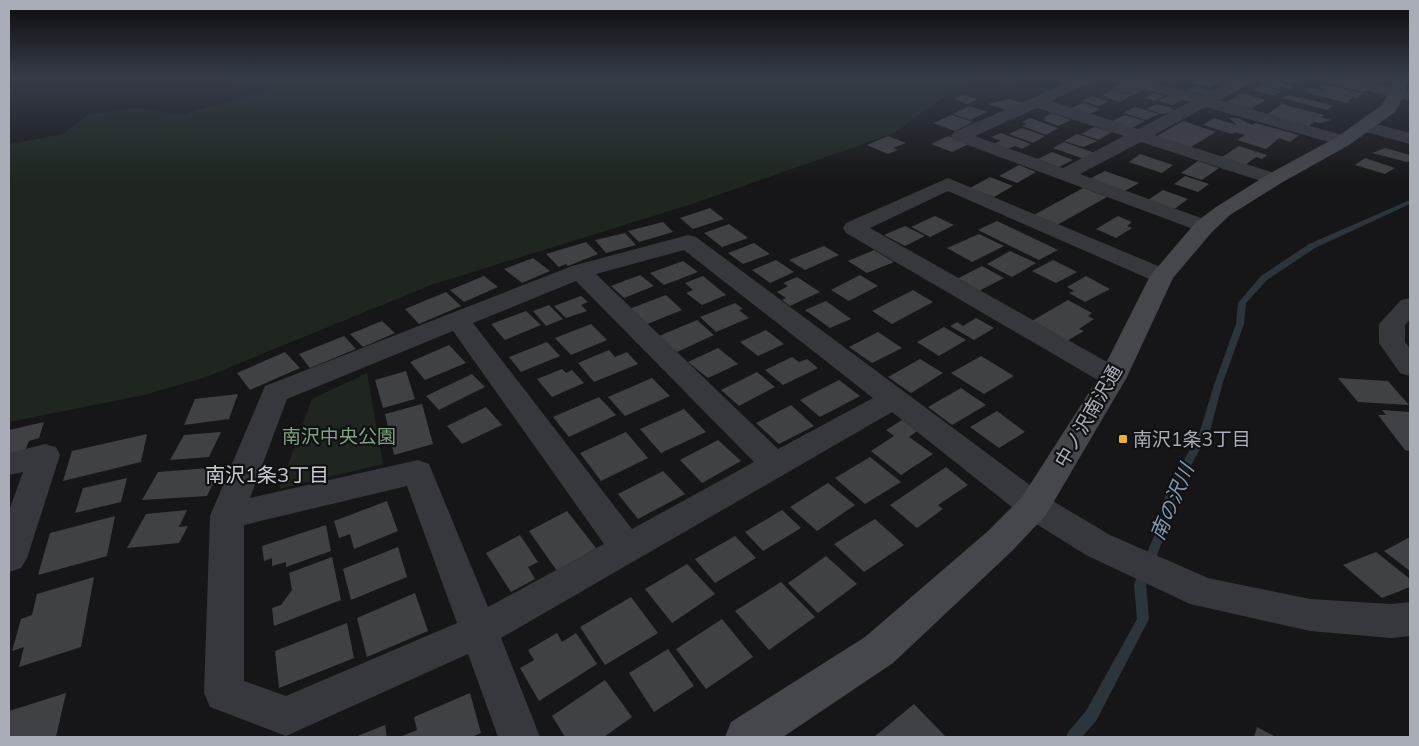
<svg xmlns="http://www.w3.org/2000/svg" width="1419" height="746" font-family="Mulish,'Noto Sans JP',sans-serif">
  <rect width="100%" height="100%" fill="#161618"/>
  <g fill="#1e261f">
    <path d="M222,78H975L968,80L894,133L692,204L431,285L206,377L144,395L9,422V144L63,134L87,115L136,108L181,115L280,86L211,80Z"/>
    <path d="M367,373L383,464L279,489L312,399Z"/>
  </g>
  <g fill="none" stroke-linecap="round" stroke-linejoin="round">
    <path fill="#2c353c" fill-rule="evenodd" d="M1410,200V204L1315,248L1267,280L1246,303L1244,324L1223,382L1210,431L1176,493L1167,529L1146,584L1149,619L1096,721L1082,737H1066L1068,732L1086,711L1137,619L1134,584L1157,529L1166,493L1200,431L1215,382L1236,324L1238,303L1261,276L1309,244Z"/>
  </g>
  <g fill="#404145">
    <path d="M1003,78H1023L1007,85L998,82L1006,79Z"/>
    <path d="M1203,78L1220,82L1208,88L1191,84Z"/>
    <path d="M1273,78H1312L1297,84Z"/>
    <path d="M1273,80L1295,86L1290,89L1281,87L1278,89L1261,84Z"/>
    <path d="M1124,82L1146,88L1135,95L1112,89Z"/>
    <path d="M1340,82L1366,90L1364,92L1336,86Z"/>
    <path d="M1324,84L1330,86L1363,93L1357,98L1340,94L1353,98L1347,103L1305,92L1311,88L1322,91L1324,89L1318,88Z"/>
    <path d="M1261,85L1281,91L1274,96L1253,90Z"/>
    <path d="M1195,86L1214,92L1206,96L1187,91Z"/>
    <path d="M1113,90L1132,95L1120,102L1101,96Z"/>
    <path d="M1154,93L1164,96L1155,101L1145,98Z"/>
    <path d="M1242,93L1265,100L1251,109L1227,102Z"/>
    <path d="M963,95L977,99L968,104L954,99Z"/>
    <path d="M1169,95L1183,99L1173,105L1158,101Z"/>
    <path d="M1288,95L1319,102L1333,106L1327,110L1282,98Z"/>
    <path d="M1091,96L1109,101L1099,106L1081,101Z"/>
    <path d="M1009,99L1023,103L1007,110L988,104Z"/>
    <path d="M1083,103L1100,109L1087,115L1069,109Z"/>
    <path d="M1157,104L1173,108L1171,109L1176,111L1162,114L1146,109Z"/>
    <path d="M1282,104L1324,115L1321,117L1331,120L1320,123L1315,122L1309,126L1266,115Z"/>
    <path d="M970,106L987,112L970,120L953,114Z"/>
    <path d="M1135,107L1159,114L1146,120L1123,113Z"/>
    <path d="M1052,113L1071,120L1058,126L1043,120L1046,119L1043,118Z"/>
    <path d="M952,115L973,122L955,131L933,123Z"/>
    <path d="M1125,115L1145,121L1130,129L1110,122Z"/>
    <path d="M1030,118L1058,128L1046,135L1022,126L1027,124L1022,122Z"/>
    <path d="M1214,118L1237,125L1229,118H1238L1252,125L1255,123L1299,135L1290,142L1279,138L1266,149L1237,140L1245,135L1235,132L1232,134L1203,125Z"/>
    <path d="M1183,121L1216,132L1189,148L1155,137Z"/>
    <path d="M1094,127L1112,132L1099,140L1081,134Z"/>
    <path d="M1022,128L1045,136L1033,143L1009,134Z"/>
    <path d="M1001,133L1031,144L1022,149L1015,146L1007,149L993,144L1001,141L991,137Z"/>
    <path d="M1077,134L1098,141L1083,147L1064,141Z"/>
    <path d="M888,136L906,143L893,148L898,150L888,154L867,145Z"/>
    <path d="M948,136L969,144L952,152L931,144Z"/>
    <path d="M1064,142L1095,153L1084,159L1053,148Z"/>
    <path d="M1239,146L1267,155L1262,159L1256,157L1245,165L1222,157Z"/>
    <path d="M1385,148L1410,155V160L1407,162L1372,153Z"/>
    <path d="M1052,152L1073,160L1059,167L1038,159Z"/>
    <path d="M1140,154L1173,165L1162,173L1129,162Z"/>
    <path d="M1365,158L1395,168L1385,174L1355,165Z"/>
    <path d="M1198,161L1219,168L1202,180L1181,173Z"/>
    <path d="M1019,165L1036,172L1017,183L999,176Z"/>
    <path d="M1105,171L1139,183L1123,192L1087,180Z"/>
    <path d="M1185,176L1209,184L1198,192L1174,184Z"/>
    <path d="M990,177L1013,186L994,197L970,188Z"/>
    <path d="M1083,188L1107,197L1057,225L1034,215Z"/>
    <path d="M1163,190L1188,199L1173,210L1148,200Z"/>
    <path d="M710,208L724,219L693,229L680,218Z"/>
    <path d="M935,216L954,225L930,237L911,227Z"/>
    <path d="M1118,216L1132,222L1127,226L1132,228L1116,238L1096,229Z"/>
    <path d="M997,221L1058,250L1039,260L978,230Z"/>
    <path d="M663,222L673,232L639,242L628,231Z"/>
    <path d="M729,224L748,238L722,247L704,233Z"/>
    <path d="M905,226L925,236L905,246L884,235Z"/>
    <path d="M625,233L636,245L606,253L595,240Z"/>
    <path d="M979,234L1004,246L972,262L947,248Z"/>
    <path d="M586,242L598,254L568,266L566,264L559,267L546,254Z"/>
    <path d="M754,243L770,254L743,264L728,253Z"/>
    <path d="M824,246L839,255L805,270L789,260Z"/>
    <path d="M874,250L894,262L867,273L848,261Z"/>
    <path d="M1010,251L1036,263L1012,277L987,264Z"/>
    <path d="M533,258L550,271L522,283L504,269Z"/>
    <path d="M776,260L794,272L770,283L752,270Z"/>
    <path d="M1053,260L1077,272L1056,283L1032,271Z"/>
    <path d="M683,261L698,272L664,285L650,273Z"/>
    <path d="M982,266L1004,278L975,293L953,281Z"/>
    <path d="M640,275L654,286L624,298L611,286Z"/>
    <path d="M860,275L878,286L849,301L831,290Z"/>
    <path d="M484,276L498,287L464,302L450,290Z"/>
    <path d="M703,276L726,295L702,305L686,293L693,290L685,283Z"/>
    <path d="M1086,276L1110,289L1085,302L1069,293L1074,291L1067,287Z"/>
    <path d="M797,277L820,292L790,306L782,300L786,298L777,292L788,286L783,283Z"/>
    <path d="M913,290L933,302L892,324L872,311Z"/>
    <path d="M446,292L461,306L419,324L405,309Z"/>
    <path d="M666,295L682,310L645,325L629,309Z"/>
    <path d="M581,296L588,302L581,305L587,311L566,318L554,306Z"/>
    <path d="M1068,300L1092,313L1088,316L1094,319L1079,329L1084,331L1065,342L1030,322Z"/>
    <path d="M826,301L851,319L830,328L805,310Z"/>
    <path d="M735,303L743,309L739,310L749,318L716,332L700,317Z"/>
    <path d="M549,305L563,319L546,326L533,311Z"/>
    <path d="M526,311L541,325L505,340L491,324Z"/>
    <path d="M976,318L994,328L974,340L950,326L957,322L963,326Z"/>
    <path d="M697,320L714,335L677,352L659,336Z"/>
    <path d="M382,321L395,333L363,347L350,334Z"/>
    <path d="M591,324L607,340L571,355L555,338Z"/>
    <path d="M944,327L966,340L939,356L917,342Z"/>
    <path d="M766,330L784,344L758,356L740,342Z"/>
    <path d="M878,332L902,348L872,363L849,347Z"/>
    <path d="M344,336L356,349L310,368L299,354Z"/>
    <path d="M547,342L560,356L521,372L509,357Z"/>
    <path d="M449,345L466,363L425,380L410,362Z"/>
    <path d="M718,348L738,364L708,378L688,362Z"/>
    <path d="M609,350L615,357L627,352L638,364L594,382L578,363Z"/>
    <path d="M285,352L300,368L250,390L237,373Z"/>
    <path d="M981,356L1014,376L984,394L951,373Z"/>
    <path d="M792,357L799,362L807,359L818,368L783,385L765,370Z"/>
    <path d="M920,359L943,373L911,393L888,377Z"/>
    <path d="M562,369L566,373L572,370L584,383L552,397L537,379Z"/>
    <path d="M406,371L415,399L383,408L375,380Z"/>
    <path d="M757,372L775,387L739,406L721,390Z"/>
    <path d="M472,374L485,387L439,410L426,396Z"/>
    <path d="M652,378L670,396L625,416L608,397Z"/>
    <path d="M1338,378L1388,381L1409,405L1358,402Z"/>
    <path d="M839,380L860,396L820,417L800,400Z"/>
    <path d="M961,388L986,405L952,425L928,407Z"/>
    <path d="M238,394L229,419L184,425L195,399Z"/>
    <path d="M599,397L616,415L569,437L553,417Z"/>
    <path d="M422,404L433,444L394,455L385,414Z"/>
    <path d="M791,405L814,426L779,444L756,423Z"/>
    <path d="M486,407L502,425L462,444L447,426Z"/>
    <path d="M684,409L706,432L661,453L640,429Z"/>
    <path d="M1382,410L1410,412V451L1405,450L1378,415H1386Z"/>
    <path d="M997,411L1025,432L999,448L970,427Z"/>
    <path d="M902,420L917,431L909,437L933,454L901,475L871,451L894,436L886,430Z"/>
    <path d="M44,422L39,438L29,441L24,453L9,457V430Z"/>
    <path d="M221,432L209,457L170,460L184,435Z"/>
    <path d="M626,432L648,458L601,481L580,453Z"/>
    <path d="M147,434L141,462L63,481L72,451Z"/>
    <path d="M718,440L741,461L702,483L680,460Z"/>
    <path d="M870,457L901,482L865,504L835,478Z"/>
    <path d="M221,467L207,496L142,500L158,472Z"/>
    <path d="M946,467L968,485L938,505L943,509L917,528L890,505Z"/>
    <path d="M663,471L685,494L638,519L618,494Z"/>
    <path d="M127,478L121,502L75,513L83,488Z"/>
    <path d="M828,483L855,505L817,531L790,507Z"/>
    <path d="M387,501L398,531L354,549L350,534L339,538L334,521Z"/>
    <path d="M187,510L179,527L188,526L179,543L127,548L146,514Z"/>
    <path d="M782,510L801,528L763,551L745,532Z"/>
    <path d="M567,511L596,548L557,571L529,531Z"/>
    <path d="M115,516L107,556L38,575L50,533Z"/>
    <path d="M875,519L904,545L864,572L834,544Z"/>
    <path d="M326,525L331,551L286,567V562L272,566V558L264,561L262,546Z"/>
    <path d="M520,535L538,562L528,567L535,579L511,592L486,553Z"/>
    <path d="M735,536L756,558L715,583L695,559Z"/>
    <path d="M1410,537V571L1384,551Z"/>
    <path d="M398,547L407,577L351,600L343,569Z"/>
    <path d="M1376,552L1410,579V587L1382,598L1343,565Z"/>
    <path d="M826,556L857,584L818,613L788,583Z"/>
    <path d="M332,557L341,600L274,626L272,608L281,605L292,590L289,573Z"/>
    <path d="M687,564L715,594L672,623L645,589Z"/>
    <path d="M94,577L81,647L19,667L24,647L12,651L21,619L32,615L37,594Z"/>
    <path d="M781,582L815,617L769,650L735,611Z"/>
    <path d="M415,593L428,631L367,657L357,618Z"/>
    <path d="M631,597L658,633L605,665L580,627Z"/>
    <path d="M722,619L753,657L706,689L676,649Z"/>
    <path d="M347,623L354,658L279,688L275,651Z"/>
    <path d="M557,633L562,642L576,633L597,664L539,701L520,668L534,660L528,650Z"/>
    <path d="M668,649L694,686L654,712L629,673Z"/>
    <path d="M605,680L632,717L604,737H565L552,716Z"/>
    <path d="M66,693L56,737H9V711Z"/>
    <path d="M470,693L481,733L472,737H400L417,730L414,717Z"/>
    <path d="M914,704L946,737H874Z"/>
    <path d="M385,725L387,737H355Z"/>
    <path d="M1257,727L1276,737H1254Z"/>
  </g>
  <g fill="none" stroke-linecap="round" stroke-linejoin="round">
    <g fill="#37383d" fill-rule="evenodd">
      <path d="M1078,78H1098L1095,81L1051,101L1138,129L1190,102L1118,81L1116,78H1138L1203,96L1238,78H1256L1254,81L1219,100L1349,137L1352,141L1349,145L1343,146L1206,107L1154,135L1281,175L1284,179L1281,183H1267L1141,142L1080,174L1212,222L1215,227L1212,232L1204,233L954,140L951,136L954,132ZM1037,108L1124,136L1063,168L975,136Z"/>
      <path d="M1324,78H1350L1410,91V101L1327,81Z"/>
      <path d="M1365,121L1410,133V144L1359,130L1356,126L1359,122Z"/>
      <path d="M948,178L1170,271L1174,276L1170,281L1162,283L1154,281L948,191L870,228L1123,371L1127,377L1123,383L1113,386L1103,383L846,233L843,228L846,223Z"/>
      <path d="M688,235L696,237L1046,497L1110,535L1208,578L1310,599L1391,604L1410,602V636L1391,638L1310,631L1190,604L1086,555L1022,515L892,412L501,638L540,737H498L468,654L286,736L210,707L204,693L210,516L265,386L572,266ZM684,250L873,398L778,449L596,274ZM576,281L754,462L632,529L473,323ZM453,331L604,544L488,607L429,464L418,460L250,498L287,399ZM407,486L457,623L286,696L244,681V525Z"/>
      <path d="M1410,298V319L1405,325V342L1410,349V376L1400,373L1379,343V324L1401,300Z"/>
      <path d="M45,444L56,447L60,455L27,558L21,568L9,572V511L23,472L9,475V453Z"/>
    </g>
    <path fill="#45474d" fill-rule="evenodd" d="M1393,78H1408L1405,93L1395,112L1349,145L1281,183L1230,215L1212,232L1173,278L1127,377L1046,515L1012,551L893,663L783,737H725L731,722L865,637L988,531L1022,497L1099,377L1150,276L1196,222L1216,207L1267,175L1337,137L1382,105L1389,93Z"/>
  </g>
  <linearGradient id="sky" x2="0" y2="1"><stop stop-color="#0c0c0d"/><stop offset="0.43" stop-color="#363c48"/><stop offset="1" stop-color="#363c48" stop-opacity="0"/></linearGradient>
  <rect width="1419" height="182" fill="url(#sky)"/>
  <rect fill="#f2b134" stroke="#111113" stroke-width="2" x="1118" y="434" width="10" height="10" rx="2.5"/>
  <g text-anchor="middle" stroke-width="4.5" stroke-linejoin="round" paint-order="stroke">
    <g font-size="19" fill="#a8adb8" stroke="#111113">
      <text transform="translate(1088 416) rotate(-60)" y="7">中ノ沢南沢通</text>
    </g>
    <g font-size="19" fill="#7fa381" stroke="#111113">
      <text x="339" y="443">南沢中央公園</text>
    </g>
    <g font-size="19" fill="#a8adb8" stroke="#111113" text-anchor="start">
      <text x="1133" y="446">南沢1条3丁目</text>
    </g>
    <g font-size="20" fill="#c9ccd4" stroke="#111113">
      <text x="267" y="482">南沢1条3丁目</text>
    </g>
    <g font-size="20" font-style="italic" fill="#7f9bb3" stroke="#111113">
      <text transform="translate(1172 502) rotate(-67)" y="7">南の沢川</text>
    </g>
  </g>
  <rect width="1419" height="746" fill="none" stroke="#a8adb8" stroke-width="20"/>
</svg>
